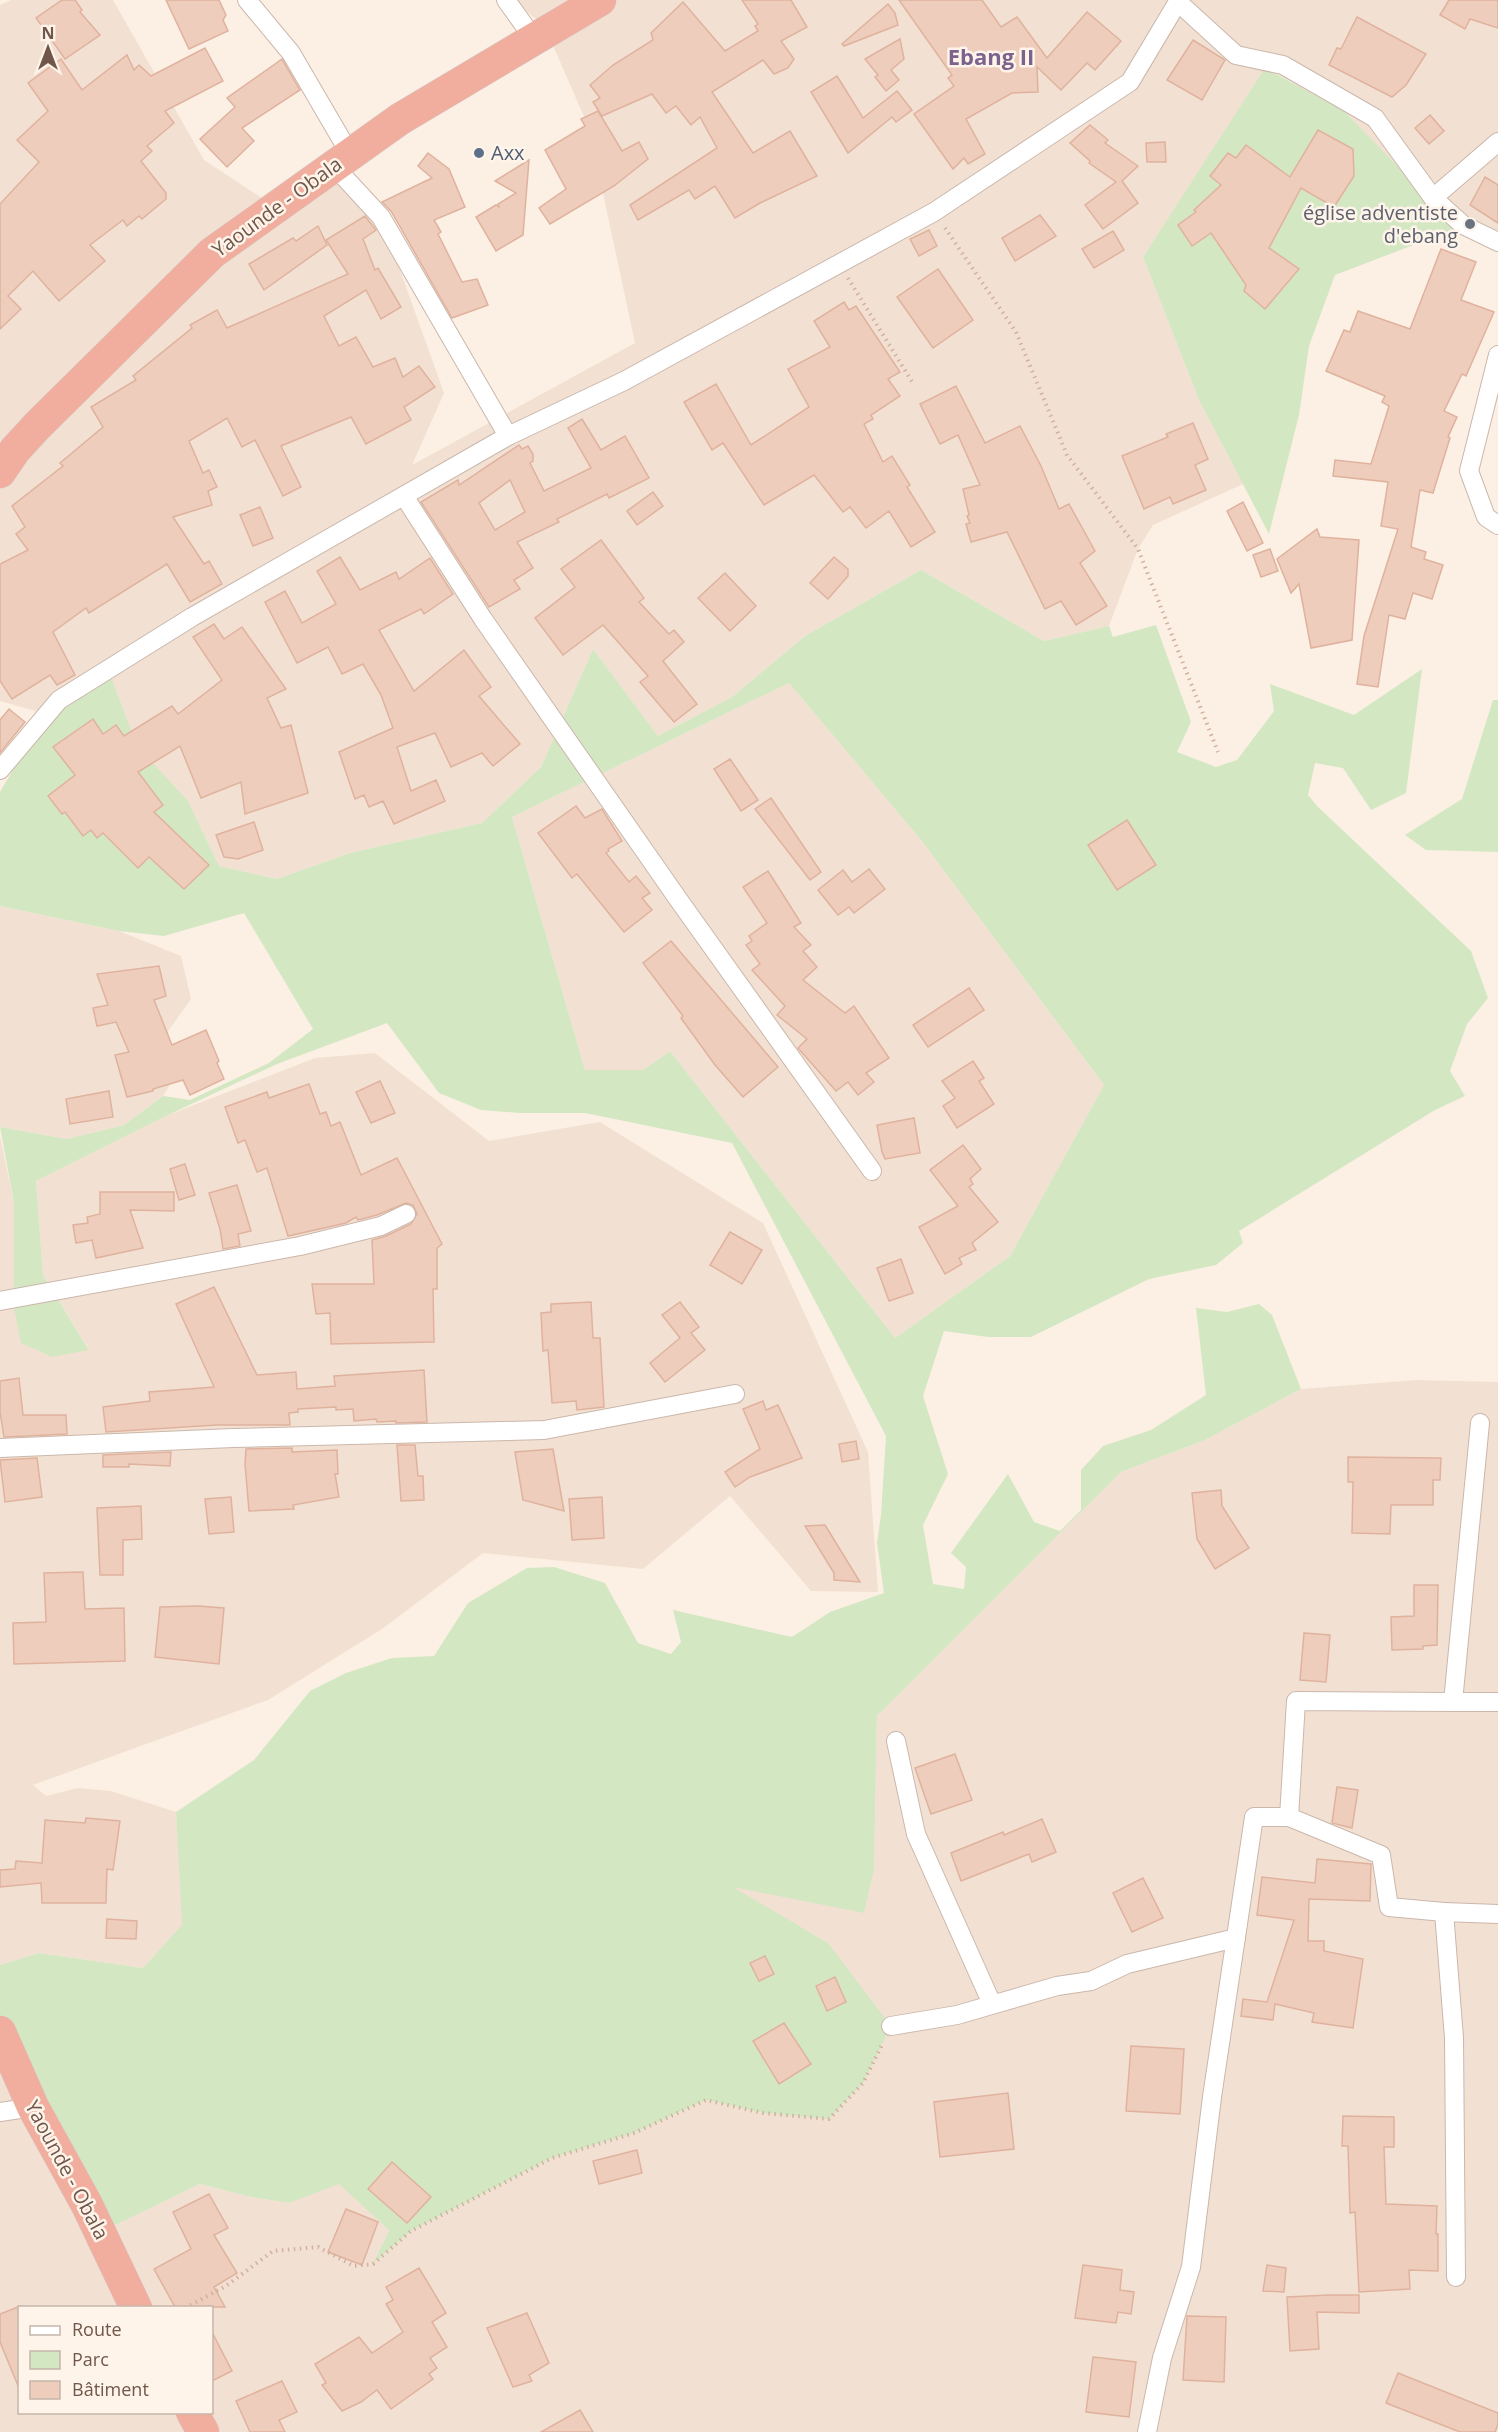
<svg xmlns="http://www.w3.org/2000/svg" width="1498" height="2432" font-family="'Open Sans',sans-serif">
  <rect width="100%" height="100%" fill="#fbf0e3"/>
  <g fill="#f2e1d2" fill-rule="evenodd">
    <path d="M11,0H113L204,160L271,204L323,170L365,205L395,256L444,393L412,465L635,343L589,128L544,25L512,0H1498V247L1458,228L1344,111L1266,68L1143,257L1199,400L1243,484L1153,525L1138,549L1109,626L1044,641L921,570L805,636L732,697L658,736L593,649L541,767L482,823L350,853L277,879L219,866L188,801L46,714L0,701V5Z"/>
    <path d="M789,683L921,840L1104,1085L1010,1256L895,1338L670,1051L643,1070H585L512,817Z"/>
    <path d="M0,906L119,931L181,956L191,999L161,1041L171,1083L163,1096L124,1125L67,1139L0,1127Z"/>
    <path d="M375,1053L489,1141L600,1122L763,1223L868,1452L878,1592L811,1591L730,1496L643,1569L483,1553L382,1629L268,1700L33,1785L46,1796L78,1788L111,1791L176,1812L183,1925L143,1968L39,1953L0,1965V1136L14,1203V1308L89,1349L43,1275L36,1181L168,1115L315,1058Z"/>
    <path d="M1416,1380L1498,1382V2432H0V2037L99,2233L200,2184L251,2197L289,2203L339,2183L389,2230L374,2263L411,2231L552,2158L634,2133L706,2100L763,2113L828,1943L731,1887L874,1869L877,1716L1121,1472L1205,1440L1301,1389ZM20,2308H212V2412H20Z"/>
  </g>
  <g fill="#d4e7c3" fill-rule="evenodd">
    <path d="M1265,68L1344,111L1458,228L1335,275L1309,346L1299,415L1269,534L1199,400L1143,257Z"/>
    <path d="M921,570L1044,641L1109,626L1113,637L1156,625L1191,722L1177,752L1216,767L1237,760L1274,711L1270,684L1354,715L1422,669L1406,793L1371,810L1343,768L1315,763L1308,795L1318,807L1471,951L1488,998L1467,1024L1450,1071L1465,1096L1435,1110L1239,1231L1243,1243L1216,1265L1149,1279L1031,1337H988L944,1331L923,1396L948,1474L923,1525L933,1584L964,1589L966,1567L951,1553L1008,1474L1034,1522L1060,1531L1081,1510V1470L1103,1446L1151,1430L1206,1395L1196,1308L1227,1312L1259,1304L1272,1315L1301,1389L1205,1440L1121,1472L877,1716L874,1869L864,1913L733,1887L828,1943L891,2026L863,2083L829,2119L763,2113L706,2100L634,2133L552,2158L411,2231L373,2264L389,2230L339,2184L289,2203L251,2197L200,2184L99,2233L0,2037V1965L39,1953L143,1968L182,1925L176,1812L254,1760L310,1691L346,1673L392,1658L434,1656L468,1603L527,1568L554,1567L605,1583L638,1643L671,1654L681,1642L673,1610L792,1637L830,1612L884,1593L877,1543L881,1515L886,1436L732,1143L585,1113H520L481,1110L439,1093L387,1023L277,1064L168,1115L36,1181L43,1275L89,1350L52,1357L21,1343L14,1308V1203L0,1127L67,1139L124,1125L163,1096L190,1100L269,1063L313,1029L244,913L164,936L119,931L0,906V792L46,714L108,669L137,746L188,801L219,866L277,879L350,853L482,823L541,767L593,649L658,736L732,697L805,636ZM789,683L921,840L1104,1085L1010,1256L895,1338L670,1051L643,1070H585L512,817Z"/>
    <path d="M1493,700H1498V852L1426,850L1405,835L1462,799Z"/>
  </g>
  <g fill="#eecdbd" stroke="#e0b29e" stroke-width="1.5" fill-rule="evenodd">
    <path d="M62,0H75L82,10L80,12L100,35L65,59L36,18Z"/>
    <path d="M166,0H219L226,15L223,20L228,31L189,49Z"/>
    <path d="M742,0H791L807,27L781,41L794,59L788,68L774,74L763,60L712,92L753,153L790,131L817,176L760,203L735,218L715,186L695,199L689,190L638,220L630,205L717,148L700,117L691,125L676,106L666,113L652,94L602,116L593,102L600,98L590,85L613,65L653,40L651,33L683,2L725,51L758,31L755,26L758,24Z"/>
    <path d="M899,0H982L1001,27L1017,17L1047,58L1087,12L1121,41L1095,70L1087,63L1061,90L1037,67L1038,92L1012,93L966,119L985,154L968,164L964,158L953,169L914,114L954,86L948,78L952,75Z"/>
    <path d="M1449,0H1498V28L1470,19L1465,29L1440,15Z"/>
    <path d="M888,4L895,13L898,25L844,46L842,44Z"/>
    <path d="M1357,17L1426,54L1406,85L1392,97L1329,65L1337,48L1341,49Z"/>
    <path d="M900,39L904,59L891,70L899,80L886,91L875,77L878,75L865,59Z"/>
    <path d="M1193,40L1225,60L1202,100L1167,80Z"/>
    <path d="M205,48L223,81L165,111L174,123L147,146L152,151L141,161L166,193V199L142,219L139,216L127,226L123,220L90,245L105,261L59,301L33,271L8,296L21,309L0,329V204L39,162L17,140L48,111L28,83L61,59L82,90L127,55L134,70L139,65L151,76Z"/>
    <path d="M282,59L300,90L242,128L254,141L227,167L200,139L235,107L227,98Z"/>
    <path d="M837,76L863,118L897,91L912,110L896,122L892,117L848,153L811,92Z"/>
    <path d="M598,111L622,151L639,142L648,159L614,186L550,224L539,208L566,189L545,150L585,126L581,119Z"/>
    <path d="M1430,115L1444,131L1429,144L1415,128Z"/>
    <path d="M1090,125L1108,140L1105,143L1138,166L1122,181L1138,203L1103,229L1085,205L1116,182L1089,163L1090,161L1070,143Z"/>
    <path d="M1318,130L1353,149L1354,176L1334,207L1301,188L1269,248L1299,269L1265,309L1244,291L1246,285L1211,233L1192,246L1178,225L1196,212L1194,210L1221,185L1210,176L1228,153L1236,158L1246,145L1290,177Z"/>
    <path d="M1165,142L1166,162H1147L1146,143Z"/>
    <path d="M428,153L449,169L465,207L434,220L441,232L438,234L462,282L477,279L488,305L452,318L391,211L382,202L432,178L418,166Z"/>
    <path d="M529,160L523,235L496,251L476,217L496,205L499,207L498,204L516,193L495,181Z"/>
    <path d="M1485,177L1498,185V223L1470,205Z"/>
    <path d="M1040,215L1056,236L1015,261L1002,238Z"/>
    <path d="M365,216L376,230L363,239L375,270L378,268L401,307L381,319L366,290L324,316L339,346L356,337L373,367L395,358L403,377L419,366L435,387L404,407L411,420L366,444L351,417L281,446L301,487L283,496L255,440L242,447L227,418L189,441L203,473L209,470L217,487L208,491L212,505L173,517L204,564L209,561L222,584L190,602L167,564L89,613L86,608L53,632L75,675L57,685L50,675L12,699L0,681V564L28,550L16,534L25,527L12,506L63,466L60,463L103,427L91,407L136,380L133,376L192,328L190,325L217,310L227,328L348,274L326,240Z"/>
    <path d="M318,226L327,245L264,290L249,264L293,238L296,241Z"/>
    <path d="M929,230L937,246L919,256L910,239Z"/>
    <path d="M1113,231L1124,250L1094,268L1082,249Z"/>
    <path d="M1441,249L1476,262L1461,300L1494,312L1466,376L1462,374L1444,411L1457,417L1448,437L1450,438L1433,493L1420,490L1411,547L1426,552L1424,559L1443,565L1432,599L1413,593L1405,619L1389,615L1378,687L1357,684L1364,636L1398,529L1381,526L1388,482L1333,476L1335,460L1371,464L1389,406L1382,402L1385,396L1326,371L1344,330L1350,332L1358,311L1410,329Z"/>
    <path d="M938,269L973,320L933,348L897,297Z"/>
    <path d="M844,302L849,310L856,306L900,372L888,379L900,396L871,415L873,419L864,424L883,462L892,456L910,485L907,487L935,532L911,547L889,511L866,528L850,507L843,512L814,475L764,505L723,443L712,450L684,402L716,384L751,445L809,407L788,369L830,347L814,321Z"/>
    <path d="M956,386L985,443L1020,426L1041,466L1059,509L1069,504L1095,551L1080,563L1107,606L1076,625L1061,601L1045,609L1007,532L971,542L966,524L970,523L967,516L969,515L963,489L980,485L958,435L940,444L920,404Z"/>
    <path d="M582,419L601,450L625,436L649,478L609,498L607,494L557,519L559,522L517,542L533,568L514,580L520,589L489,607L421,502L458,480L459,485L519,445L522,449L528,446L533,454V461L530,463L544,491L591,468L568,428ZM510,480L525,512L495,530L479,503Z"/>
    <path d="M1193,423L1208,459L1195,465L1206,490L1173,504L1170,497L1144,509L1122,456L1168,437L1166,434Z"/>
    <path d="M653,492L663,506L637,525L627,511Z"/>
    <path d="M1243,502L1263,543L1247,551L1227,511Z"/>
    <path d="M260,507L273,538L253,546L240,515Z"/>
    <path d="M1317,529L1320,537L1359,540L1352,640L1311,648L1299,584L1291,593L1277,559Z"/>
    <path d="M601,540L644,598L639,602L669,634L674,630L684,642L663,661L697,704L674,722L640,682L648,676L603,625L563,655L535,618L575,587L561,569Z"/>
    <path d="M1270,549L1278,571L1261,577L1253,555Z"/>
    <path d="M340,557L360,590L396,572L399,579L430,558L453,594L424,614L421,609L379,630L414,691L464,650L491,687L479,696L520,744L493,766L482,753L451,767L435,733L397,747L411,791L436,780L445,801L394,824L383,801L369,807L364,795L355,799L339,752L393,728L381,695L363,664L342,674L328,647L297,663L265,602L285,591L302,623L336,604L317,571Z"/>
    <path d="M834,557L848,569V576L828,599L810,583Z"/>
    <path d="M725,573L756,606L730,631L698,598Z"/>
    <path d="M214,624L224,639L242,627L286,689L267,698L281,728L291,725L308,793L245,814L241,782L201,798L180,746L138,772L163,805L154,812L209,865L184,889L149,857L138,868L103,833L97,838L91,830L83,836L65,812L62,814L48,796L75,775L53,747L93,719L103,734L116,725L124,736L172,706L178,714L222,680L193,637Z"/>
    <path d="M9,709L25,722L0,753V720Z"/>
    <path d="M730,759L758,800L741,811L714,769Z"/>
    <path d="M771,798L821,872L810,880L755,809Z"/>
    <path d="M576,806L585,818L602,809L622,841L608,849L609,851L606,853L629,882L636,876L650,893L642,898L652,910L624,932L577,874L572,878L538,833Z"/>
    <path d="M1127,820L1156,865L1117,890L1088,845Z"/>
    <path d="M254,822L263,850L238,859L224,857L216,835Z"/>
    <path d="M869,869L885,889L854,913L849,907L838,915L818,890L843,870L852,882Z"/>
    <path d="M768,871L801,923L794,927L811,945L803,951L817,967L803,980L845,1013L854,1006L889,1058L866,1073L874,1082L858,1095L848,1082L836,1091L798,1048L807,1039L777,1015L785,1006L752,970L760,964L746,945L752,941L749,936L767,923L743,887Z"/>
    <path d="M671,941L778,1067L743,1097L715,1065L681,1018L683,1016L643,963Z"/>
    <path d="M159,966L166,996L154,1000L172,1045L206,1030L219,1061L217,1063L224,1079L190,1095L183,1080L153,1089V1091L127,1097L115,1055L129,1052L116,1022L97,1026L93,1008L108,1005L97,974Z"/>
    <path d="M969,988L984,1010L928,1047L913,1025Z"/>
    <path d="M973,1061L984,1078L979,1081L994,1104L957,1128L943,1106L955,1098L942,1081Z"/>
    <path d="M380,1081L395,1113L371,1123L356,1092Z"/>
    <path d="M309,1084L320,1114L326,1112L331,1126L340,1122L361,1175L397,1158L442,1244L437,1248V1289H433L434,1342L331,1344L330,1313L316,1314L312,1284H374L372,1240L386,1236L411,1224L417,1214L413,1205L406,1203L377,1215L358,1220L356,1217L346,1223L288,1236L267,1168L257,1172L245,1140L238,1143L225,1107L267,1092L269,1098Z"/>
    <path d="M109,1091L113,1117L70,1124L66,1099Z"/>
    <path d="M914,1118L920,1153L885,1159L882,1152L877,1125Z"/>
    <path d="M963,1145L981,1169L970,1179L973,1184L969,1187L998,1222L972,1243L976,1250L959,1258L962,1264L945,1274L919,1227L958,1206L930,1170Z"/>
    <path d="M185,1164L195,1195L179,1200L170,1169Z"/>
    <path d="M237,1185L251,1231L238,1234L240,1246L223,1249L220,1229L209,1193Z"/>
    <path d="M100,1192H174V1211L130,1210L143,1248L96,1258L92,1240L76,1243L73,1225L88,1223L87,1217L100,1214Z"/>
    <path d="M730,1232L762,1250L742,1284L710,1265Z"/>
    <path d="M901,1259L913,1293L889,1301L877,1268Z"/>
    <path d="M214,1287L257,1375L296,1372L297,1389L335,1386L334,1376L424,1370L427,1422L396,1423V1421L377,1422L376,1419L354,1421L353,1409L336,1410V1407L298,1409V1412L289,1413L290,1425H217L106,1432L103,1407L150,1401L149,1392L214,1387L176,1304Z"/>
    <path d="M591,1302L593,1338H600L604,1407L577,1410L576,1401L552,1403L548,1350L543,1351L541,1313L551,1312V1304Z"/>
    <path d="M680,1302L699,1327L691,1333L705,1350L665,1382L650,1363L680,1338L662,1315Z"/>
    <path d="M19,1378L23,1415H66L67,1434L4,1437L0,1412V1381Z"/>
    <path d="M763,1401L766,1410L778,1405L802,1458L750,1477L735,1487L725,1472L760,1449L743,1409Z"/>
    <path d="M856,1441L859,1459L842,1462L839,1444Z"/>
    <path d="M397,1445H415L418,1476H423L424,1500L401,1501Z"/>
    <path d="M292,1448V1452L337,1450L338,1474H335L339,1497L293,1505L294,1509L249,1511L245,1464L246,1449Z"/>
    <path d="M553,1449L564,1511L523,1500L515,1452Z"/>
    <path d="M171,1452L170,1466L129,1464V1467H103V1455Z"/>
    <path d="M1348,1457L1441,1458L1440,1480H1433V1505H1391L1390,1534L1352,1533L1353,1482H1348Z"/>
    <path d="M37,1458L42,1497L5,1502L0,1460Z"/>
    <path d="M1221,1490L1222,1506L1249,1548L1215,1569L1197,1539L1192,1493Z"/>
    <path d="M231,1497L234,1532L209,1534L205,1499Z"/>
    <path d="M602,1497L604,1538L572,1540L569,1499Z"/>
    <path d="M141,1506L142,1539L123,1540V1575H100L97,1508Z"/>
    <path d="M825,1525L860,1582L834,1580V1573L805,1526Z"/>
    <path d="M83,1572L85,1609L124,1608L125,1661L14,1664L13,1623L46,1622L44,1573Z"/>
    <path d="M1414,1585H1438L1437,1645L1423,1646V1649L1392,1650L1391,1617L1414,1616Z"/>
    <path d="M198,1606L224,1608L219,1664L155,1657L160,1607Z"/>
    <path d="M1304,1633L1330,1635L1326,1682L1300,1680Z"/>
    <path d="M955,1754L972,1800L931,1814L915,1768Z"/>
    <path d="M1337,1787L1358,1790L1352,1828L1332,1823Z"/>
    <path d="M86,1818L120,1821L113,1870L107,1869L106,1903H42L41,1883L0,1887V1870L15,1869L16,1861L42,1863L45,1820L85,1823Z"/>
    <path d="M1042,1819L1056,1852L1032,1862L1029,1854L961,1881L951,1853L1003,1832L1004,1835Z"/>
    <path d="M1317,1859L1371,1864L1370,1901L1309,1899L1308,1941H1324V1951L1363,1959L1353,2028L1312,2022L1314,2013L1275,2004L1273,2020L1241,2016L1243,1999L1267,2002L1294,1920L1257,1915L1262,1877L1315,1883Z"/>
    <path d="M1143,1878L1163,1918L1132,1932L1113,1893Z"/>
    <path d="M107,1919L137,1921L136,1939L106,1938Z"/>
    <path d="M765,1956L774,1974L759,1981L750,1963Z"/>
    <path d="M835,1977L846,2002L827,2011L816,1986Z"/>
    <path d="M784,2023L811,2064L779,2084L753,2041Z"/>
    <path d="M1131,2046L1184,2049L1180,2114L1126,2111Z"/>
    <path d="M1008,2093L1014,2149L940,2157L934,2102Z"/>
    <path d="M1343,2116L1394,2117V2147H1384L1386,2204L1437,2206L1436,2234H1438V2271L1409,2270L1410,2289L1359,2292L1355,2212L1350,2213L1348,2146H1342Z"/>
    <path d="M637,2150L642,2173L599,2184L593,2161Z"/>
    <path d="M392,2162L431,2197L407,2223L368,2189Z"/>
    <path d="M209,2194L228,2228L214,2235L237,2273L214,2287L225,2307H175L154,2269L191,2249L173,2212Z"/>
    <path d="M346,2209L378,2222L362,2265L328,2252Z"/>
    <path d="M1083,2265L1122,2270L1120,2290L1134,2292L1131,2314L1118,2312L1116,2323L1075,2318Z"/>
    <path d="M1267,2265L1286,2268L1284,2292L1263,2291Z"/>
    <path d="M419,2268L446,2313L432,2322L447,2347L430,2358L437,2368L429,2374L433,2379L391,2409L377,2390L361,2402L342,2411L322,2385L326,2383L315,2364L359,2337L372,2353L403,2332L386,2304L393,2300L386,2287Z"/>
    <path d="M1329,2295H1359V2313L1317,2312L1319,2349L1290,2351L1287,2297Z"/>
    <path d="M20,2306V2388H19L0,2342V2314Z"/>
    <path d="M527,2313L549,2363L529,2375L532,2381L513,2387L487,2328Z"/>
    <path d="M1187,2316L1226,2317L1224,2382L1183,2380Z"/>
    <path d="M212,2332L232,2371L212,2381Z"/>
    <path d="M1093,2357L1136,2362L1129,2417L1086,2412Z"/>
    <path d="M1398,2373L1498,2413V2424L1495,2432H1460L1386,2403Z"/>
    <path d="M282,2381L297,2412L279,2420L285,2432H250L236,2401Z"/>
    <path d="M580,2410L593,2432H541Z"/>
  </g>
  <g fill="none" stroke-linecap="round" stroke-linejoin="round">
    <g stroke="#cbb7ab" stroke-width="20">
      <g id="street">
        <path d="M247,0L291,53L350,154"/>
        <path d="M506,0L534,39"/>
        <path d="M1178,2L1236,55L1283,65L1375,118L1433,198L1463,225L1498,242"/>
        <path d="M333,165L381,217L508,436"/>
        <path d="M1433,198L1498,142"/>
        <path d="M1498,355L1469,471L1486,517L1498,525"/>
        <path d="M404,496L483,619L678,899L872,1171"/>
        <path d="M0,770L59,700L192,617L508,436L624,381L934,212L1130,82L1179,0"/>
        <path d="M0,1301L300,1246L381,1226L406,1214"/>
        <path d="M0,1448L233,1438L544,1430L735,1394"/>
        <path d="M1453,1702H1498"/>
        <path d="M896,1741L916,1834L992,2004"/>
        <path d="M1289,1817L1381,1855L1389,1907L1444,1912"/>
        <path d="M891,2026L957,2015L1057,1986L1091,1981L1127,1964L1236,1938"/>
        <path d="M0,2112L33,2107"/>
        <path d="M1456,2277L1454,2038L1444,1912L1498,1914"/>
        <path d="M1147,2432L1162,2358L1191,2267L1212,2097L1254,1817H1289L1296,1701L1453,1702L1480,1423"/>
      </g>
    </g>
    <g stroke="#d7d0cd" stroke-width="33">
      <g id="highway">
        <path d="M0,472L15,450L37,426L212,253L400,119L600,0"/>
        <path d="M0,2032L33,2107L87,2205L136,2308"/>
        <path d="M192,2412L203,2432"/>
      </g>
    </g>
    <g stroke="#d3b0a0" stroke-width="4" stroke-dasharray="1.5 4.5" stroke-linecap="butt">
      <path d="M945,228L1016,332L1067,455L1138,549L1218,752"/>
      <path d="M848,278L914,385"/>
      <path d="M185,2308L226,2286L273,2251L318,2247L354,2266L373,2264L411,2231L552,2158L634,2133L706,2100L763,2113L829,2119L863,2083L883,2043"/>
    </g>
    <use href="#street" stroke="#fff" stroke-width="18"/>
    <use href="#highway" stroke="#f1ad9e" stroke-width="32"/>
  </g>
  <circle fill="#5c6f8a" stroke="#fef4e9" stroke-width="2" cx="479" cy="153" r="6"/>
  <circle fill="#6b7280" stroke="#fef4e9" stroke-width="2" cx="1470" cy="224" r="6"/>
  <g text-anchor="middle" stroke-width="5" stroke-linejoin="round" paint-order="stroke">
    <g font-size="20" fill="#4e5e75" stroke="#fef4e9" text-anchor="start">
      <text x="491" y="160">Axx</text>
    </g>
    <g font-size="20" fill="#71564b" stroke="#fef4e9">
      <text transform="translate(277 207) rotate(-36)" y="7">Yaounde - Obala</text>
      <text transform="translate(67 2170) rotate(62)" y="7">Yaounde - Obala</text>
    </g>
    <g font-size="20" fill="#5b616d" stroke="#fef4e9" text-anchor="end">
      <text x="1458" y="220">église adventiste<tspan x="1458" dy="23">d'ebang</tspan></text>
    </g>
    <g font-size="22" font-weight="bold" fill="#7b638d" stroke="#fef4e9">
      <text x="991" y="65">Ebang II</text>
    </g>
  </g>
  <rect x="18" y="2306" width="195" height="108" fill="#fef4e9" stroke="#c6b5aa" stroke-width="1.5"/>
  <rect x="30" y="2326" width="30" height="9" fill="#ffffff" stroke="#c6b5aa" stroke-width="1.5"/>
  <text x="72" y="2336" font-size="18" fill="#71564b">Route</text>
  <rect x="30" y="2351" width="30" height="18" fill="#d4e7c3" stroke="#c6b5aa" stroke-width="1.5"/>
  <text x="72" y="2366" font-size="18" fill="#71564b">Parc</text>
  <rect x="30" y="2381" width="30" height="18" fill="#eecdbd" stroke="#c6b5aa" stroke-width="1.5"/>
  <text x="72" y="2396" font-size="18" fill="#71564b">Bâtiment</text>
  <g transform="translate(48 48)" stroke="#fef4e9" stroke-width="4.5" paint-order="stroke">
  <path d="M0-4.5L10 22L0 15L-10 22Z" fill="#71564b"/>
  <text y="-9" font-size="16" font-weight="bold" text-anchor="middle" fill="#71564b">N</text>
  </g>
</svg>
